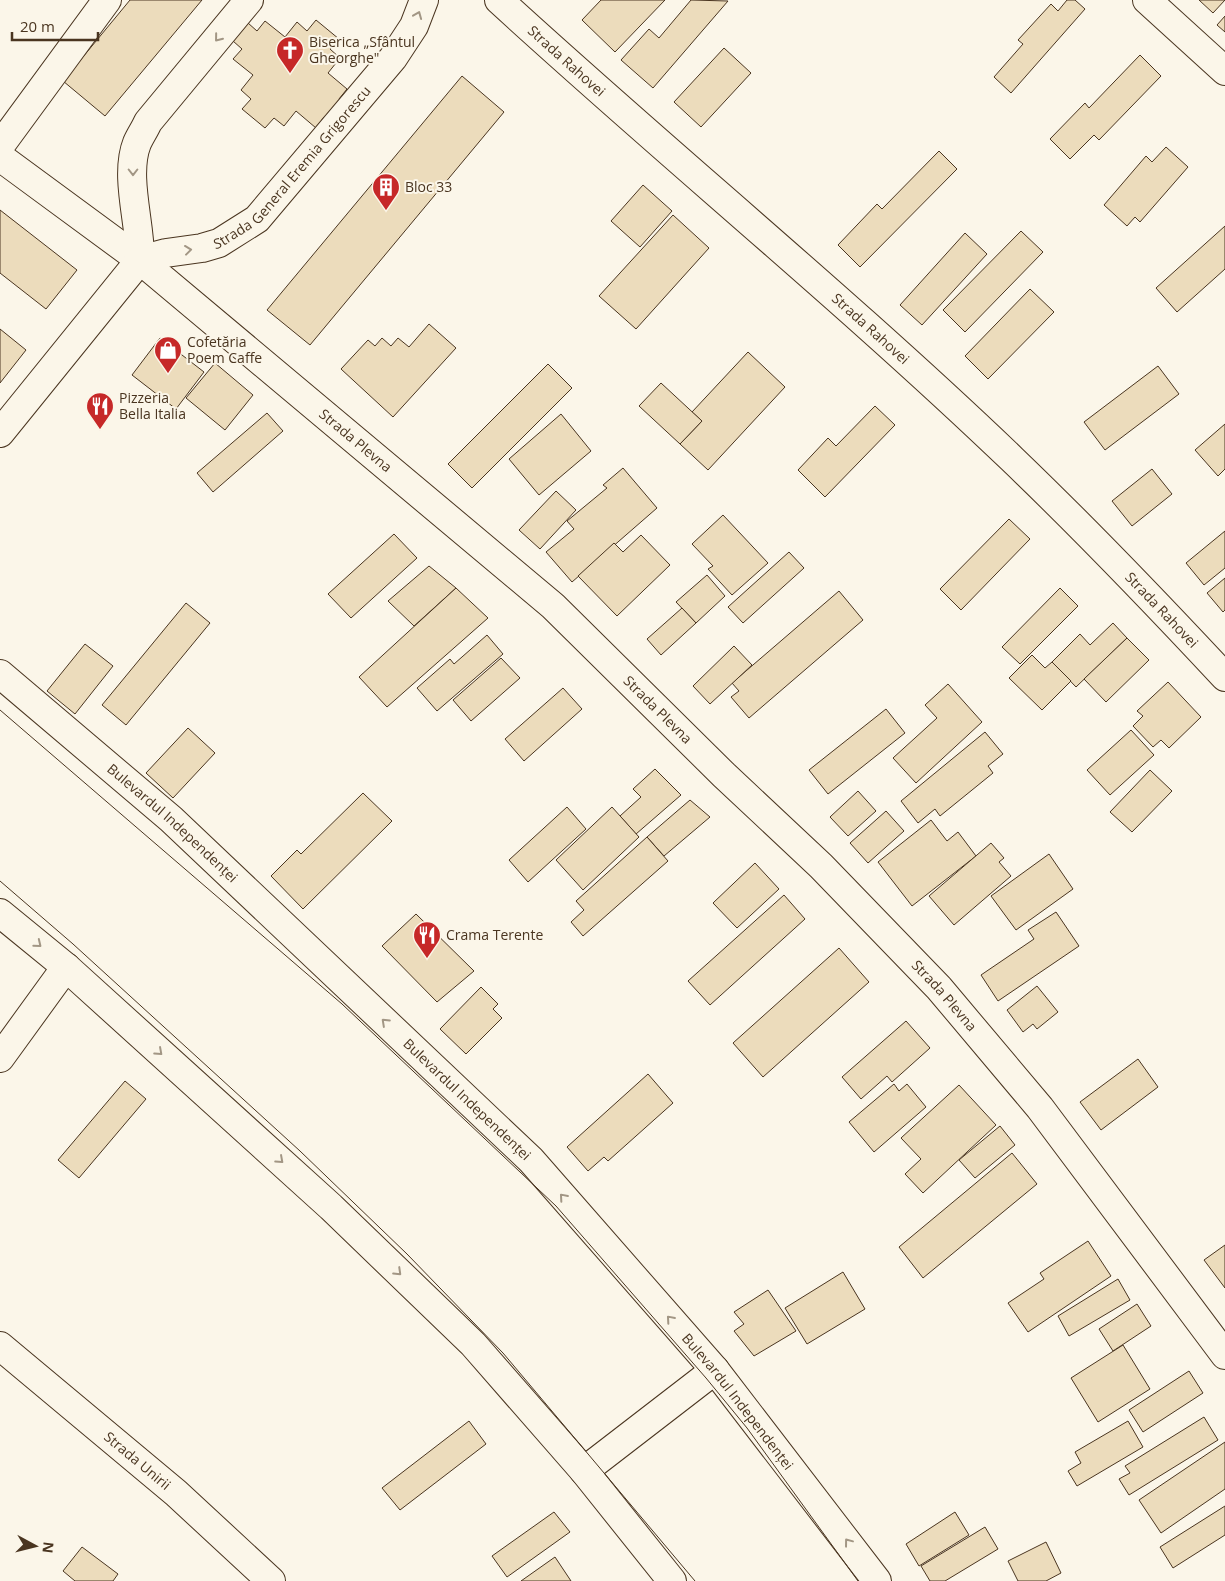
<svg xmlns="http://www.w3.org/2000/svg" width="1225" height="1581" font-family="'Open Sans',sans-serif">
  <rect width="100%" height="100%" fill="#fbf6e9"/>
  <g fill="#ecdcbc" stroke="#4a3520">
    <path d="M130,0H202L105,116L63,81Z"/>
    <path d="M601,0H665L615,52L582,20Z"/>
    <path d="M691,0L728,1L653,88L621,60L649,29L659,38Z"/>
    <path d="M1067,0H1075L1085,9L1011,93L994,77L1023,44L1018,40L1051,4L1058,11Z"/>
    <path d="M1199,0H1225L1213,13Z"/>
    <path d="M1225,16V32L1217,25Z"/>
    <path d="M316,20L339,39L330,49L340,58L328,73L347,89L339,99L348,107L333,125L324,117L316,128L296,111L284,126L274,118L265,128L242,109L251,99L241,90L253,75L233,59L242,49L233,41L248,23L257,31L265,21L285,37L297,22L307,31Z"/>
    <path d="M724,48L751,73L701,127L674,102Z"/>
    <path d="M1140,55L1161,76L1099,140L1094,135L1070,159L1050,139L1085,103L1089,108Z"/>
    <path d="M462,76L504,112L310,345L267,310Z"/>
    <path d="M1166,147L1188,167L1140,222L1135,217L1127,226L1104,205L1146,156L1152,162Z"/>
    <path d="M939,151L957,169L860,267L838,245L877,204L882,209Z"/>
    <path d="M643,185L672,211L640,247L611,221Z"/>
    <path d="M0,210L77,270L46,309L0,273Z"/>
    <path d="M673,215L709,248L636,329L599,296Z"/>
    <path d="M1225,226V269L1177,312L1156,288Z"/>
    <path d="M1021,231L1043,252L965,332L943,310Z"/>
    <path d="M965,233L987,254L922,325L900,305Z"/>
    <path d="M1030,289L1054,312L988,379L965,356Z"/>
    <path d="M429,324L456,348L393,417L341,369L368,340L375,346L382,338L391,346L398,338L409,347Z"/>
    <path d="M0,329L26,350L0,383Z"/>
    <path d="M160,338L204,372L176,409L132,375Z"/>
    <path d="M748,352L785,387L708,470L680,444L702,421L692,412Z"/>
    <path d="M215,363L253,395L225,430L186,398Z"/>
    <path d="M548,364L572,388L472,488L448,464Z"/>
    <path d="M1158,366L1179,394L1105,450L1084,422Z"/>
    <path d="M661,383L702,421L680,444L639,406Z"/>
    <path d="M875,406L895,425L825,497L798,470L828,438L836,446Z"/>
    <path d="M267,413L283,431L213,492L197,473Z"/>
    <path d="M561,414L591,451L539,495L509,459Z"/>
    <path d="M1225,424V469L1218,476L1195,450Z"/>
    <path d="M623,468L657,508L572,582L546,552L574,529L567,521L607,488L603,485Z"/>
    <path d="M1152,469L1172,494L1132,526L1112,501Z"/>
    <path d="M556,491L576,510L540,549L519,530Z"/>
    <path d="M723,515L768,563L732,595L708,569L713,566L692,544Z"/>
    <path d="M1009,519L1030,539L961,610L940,589Z"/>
    <path d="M1225,531V568L1204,585L1186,563Z"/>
    <path d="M394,534L417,558L351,618L328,594Z"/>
    <path d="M641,535L670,565L617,616L578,576L614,543L623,552Z"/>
    <path d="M789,552L804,568L743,623L728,607Z"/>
    <path d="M429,566L456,588L414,626L388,601Z"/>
    <path d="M707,575L725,596L696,623L676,602Z"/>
    <path d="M1225,578V610L1223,612L1207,593Z"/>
    <path d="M456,588L488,618L387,707L359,677Z"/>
    <path d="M1060,588L1078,606L1020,664L1002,647Z"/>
    <path d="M839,591L863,620L749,718L731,697L739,691L732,683Z"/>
    <path d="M186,603L210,623L126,725L102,705Z"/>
    <path d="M682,608L696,623L661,655L647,639Z"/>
    <path d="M1113,623L1127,638L1076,687L1052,662L1080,634L1090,645Z"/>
    <path d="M487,635L503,654L437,711L417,688L450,659L454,664Z"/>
    <path d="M1127,638L1149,660L1106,702L1084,679Z"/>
    <path d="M85,644L113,666L75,714L47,691Z"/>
    <path d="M734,646L752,665L710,704L693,686Z"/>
    <path d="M1032,655L1045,668L1052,662L1071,681L1042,710L1009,678Z"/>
    <path d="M501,658L520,678L471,721L453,700Z"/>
    <path d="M1168,682L1201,717L1169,748L1161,740L1153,747L1133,726L1143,716L1137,711Z"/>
    <path d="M948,684L982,722L916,783L893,758L937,718L925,705Z"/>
    <path d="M563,688L582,709L524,761L505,739Z"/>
    <path d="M886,709L905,733L828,794L809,770Z"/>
    <path d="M188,728L215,753L173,798L146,773Z"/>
    <path d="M1131,730L1154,755L1110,795L1087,770Z"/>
    <path d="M985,732L1003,754L988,766L993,773L940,816L935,809L918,823L901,801Z"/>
    <path d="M655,769L681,795L636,834L620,816L641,797L633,789Z"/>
    <path d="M1150,770L1172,791L1132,832L1110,812Z"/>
    <path d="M858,791L876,811L848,836L830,817Z"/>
    <path d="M363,793L392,821L303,909L271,876L297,850L301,854Z"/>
    <path d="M690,800L710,817L664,856L647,837Z"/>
    <path d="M567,807L586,829L528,882L509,860Z"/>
    <path d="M612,807L639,837L583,890L556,860Z"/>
    <path d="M886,811L904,831L868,863L850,843Z"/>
    <path d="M931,820L947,841L958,832L976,856L912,906L878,862Z"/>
    <path d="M647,837L668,861L583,936L571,922L584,910L576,901Z"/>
    <path d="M991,843L1004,858L999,862L1011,876L954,925L929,896Z"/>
    <path d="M1049,854L1073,889L1016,930L991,896Z"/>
    <path d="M755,863L779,889L737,928L713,903Z"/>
    <path d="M784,895L805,919L710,1005L688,981Z"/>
    <path d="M1056,912L1079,946L998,1001L981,975L1034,939L1028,930Z"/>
    <path d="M416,914L474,971L437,1002L382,946Z"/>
    <path d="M839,948L869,982L763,1077L733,1043Z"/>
    <path d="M1037,986L1058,1012L1037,1029L1033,1024L1023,1032L1007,1010Z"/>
    <path d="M481,987L498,1004L493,1009L502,1018L466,1054L440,1029Z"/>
    <path d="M906,1021L930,1048L892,1082L887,1076L861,1099L842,1077Z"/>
    <path d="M1138,1059L1158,1087L1101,1130L1080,1102Z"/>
    <path d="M648,1074L673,1103L608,1161L604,1157L588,1171L567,1147Z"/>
    <path d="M125,1081L146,1099L79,1178L58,1160Z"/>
    <path d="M894,1084L899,1091L907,1084L926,1107L874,1152L849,1122Z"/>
    <path d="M959,1085L996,1125L923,1193L905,1174L921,1159L901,1138Z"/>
    <path d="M1000,1126L1015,1145L975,1178L959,1160Z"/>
    <path d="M1012,1153L1037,1184L923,1278L899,1247Z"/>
    <path d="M1088,1241L1111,1276L1028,1332L1008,1303L1044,1279L1040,1273Z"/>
    <path d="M1225,1245V1288L1204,1260Z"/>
    <path d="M843,1272L865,1309L807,1344L785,1308Z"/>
    <path d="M1118,1279L1130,1300L1069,1336L1058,1316Z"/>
    <path d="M768,1290L796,1331L754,1356L734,1331L744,1324L734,1312Z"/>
    <path d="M1137,1304L1151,1326L1113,1351L1099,1329Z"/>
    <path d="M1123,1345L1150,1389L1098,1422L1071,1378Z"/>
    <path d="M1189,1371L1203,1393L1143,1432L1129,1410Z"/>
    <path d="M1204,1417L1218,1440L1129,1495L1119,1479L1130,1473L1125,1466Z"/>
    <path d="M469,1421L486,1444L400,1510L382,1488Z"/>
    <path d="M1128,1421L1143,1447L1077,1486L1068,1471L1081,1463L1075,1452Z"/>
    <path d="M1225,1442V1489L1161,1533L1139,1500Z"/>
    <path d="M1225,1506V1535L1173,1568L1160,1547Z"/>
    <path d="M554,1512L570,1532L507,1577L492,1556Z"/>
    <path d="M955,1512L969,1535L919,1566L906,1544Z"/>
    <path d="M985,1527L998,1549L945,1581H930L921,1566Z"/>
    <path d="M1046,1542L1061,1573L1046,1581H1018L1008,1561Z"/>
    <path d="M82,1547L118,1574L113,1581H75L63,1571Z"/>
    <path d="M555,1557L571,1581H521Z"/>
  </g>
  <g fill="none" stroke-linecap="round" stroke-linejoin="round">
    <g stroke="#4a3520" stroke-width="30">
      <g id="minor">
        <path id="s1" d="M499,0C668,155 846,300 1012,459C1086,530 1156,603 1225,677"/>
        <path d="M1147,0L1225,71"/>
        <path d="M0,146L107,0"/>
        <path id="s2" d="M0,157L140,260L553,606L724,775L821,866L939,988L1040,1108L1225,1355"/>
        <path d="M140,260C141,225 124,176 137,143C140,136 145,129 148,122L249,0"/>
        <path id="s3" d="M0,433L140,260L166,253L202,248L219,243L257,219L393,58L414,26L424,0"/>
        <path d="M0,1058L66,967"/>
        <path id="s4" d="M0,1346L176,1493L271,1581"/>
      </g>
    </g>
    <g stroke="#4a3520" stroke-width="30">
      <g id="major">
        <path id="s5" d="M0,674L171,819L531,1160L715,1370L877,1581"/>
        <path d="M0,913L66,967L331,1207L473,1344L584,1471L672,1581"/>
        <path d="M584,1471L715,1370"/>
      </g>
    </g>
    <use href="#minor" stroke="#fbf6e9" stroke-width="28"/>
    <use href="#major" stroke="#fbf6e9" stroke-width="28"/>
    <g stroke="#4a3520" stroke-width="1">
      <path d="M0,710L342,1004L556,1206L706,1378L747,1428L858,1581"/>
      <path d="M0,881L73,944L300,1151L407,1254L503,1353L695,1581"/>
    </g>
  </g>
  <defs><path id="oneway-chevron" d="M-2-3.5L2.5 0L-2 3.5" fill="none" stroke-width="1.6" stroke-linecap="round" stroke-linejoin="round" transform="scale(1.25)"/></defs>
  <g stroke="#a29684">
    <use href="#oneway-chevron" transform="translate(418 15) rotate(-68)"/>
    <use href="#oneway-chevron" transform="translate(218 38) rotate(129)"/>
    <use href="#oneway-chevron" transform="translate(133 172) rotate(90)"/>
    <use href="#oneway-chevron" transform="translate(188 250) rotate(-7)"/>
    <use href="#oneway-chevron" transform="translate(38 944) rotate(39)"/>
    <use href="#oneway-chevron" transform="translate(385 1022) rotate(-137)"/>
    <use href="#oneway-chevron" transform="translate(159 1052) rotate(42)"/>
    <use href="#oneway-chevron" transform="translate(280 1160) rotate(42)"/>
    <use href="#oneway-chevron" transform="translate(563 1197) rotate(-131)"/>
    <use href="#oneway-chevron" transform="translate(398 1272) rotate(44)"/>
    <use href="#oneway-chevron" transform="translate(670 1319) rotate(-131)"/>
    <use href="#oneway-chevron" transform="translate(848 1542) rotate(-127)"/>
  </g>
  <defs>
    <g id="church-pin" transform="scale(1.4375)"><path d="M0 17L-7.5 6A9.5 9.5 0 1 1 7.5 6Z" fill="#c62828" stroke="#fbf6e9"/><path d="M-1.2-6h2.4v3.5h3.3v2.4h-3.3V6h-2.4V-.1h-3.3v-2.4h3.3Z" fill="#fff"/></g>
    <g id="building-pin" transform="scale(1.4375)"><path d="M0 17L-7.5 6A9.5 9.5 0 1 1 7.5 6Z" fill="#c62828" stroke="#fbf6e9"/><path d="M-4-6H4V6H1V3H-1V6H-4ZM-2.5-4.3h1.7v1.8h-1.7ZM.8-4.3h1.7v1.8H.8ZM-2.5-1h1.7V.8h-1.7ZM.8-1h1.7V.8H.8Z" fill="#fff"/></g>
    <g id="shop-pin" transform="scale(1.4375)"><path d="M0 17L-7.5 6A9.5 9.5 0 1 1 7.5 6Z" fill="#c62828" stroke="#fbf6e9"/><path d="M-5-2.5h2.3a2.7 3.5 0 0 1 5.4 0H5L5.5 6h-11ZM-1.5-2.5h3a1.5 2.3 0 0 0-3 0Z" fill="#fff"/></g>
    <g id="restaurant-pin" transform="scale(1.4375)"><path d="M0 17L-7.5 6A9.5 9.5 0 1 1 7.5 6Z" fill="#c62828" stroke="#fbf6e9"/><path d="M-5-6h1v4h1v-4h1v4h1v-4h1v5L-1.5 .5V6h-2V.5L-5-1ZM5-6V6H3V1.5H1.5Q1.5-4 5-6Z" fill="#fff"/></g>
  </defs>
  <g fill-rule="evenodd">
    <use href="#church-pin" x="290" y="50"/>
    <use href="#building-pin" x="386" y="187"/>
    <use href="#shop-pin" x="168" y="350"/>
    <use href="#restaurant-pin" x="100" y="406"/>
    <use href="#restaurant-pin" x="427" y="935"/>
  </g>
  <g text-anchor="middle" stroke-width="4" stroke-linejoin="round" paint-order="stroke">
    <g font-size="14" fill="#4a3520" stroke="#fbf6e9" text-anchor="start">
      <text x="309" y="47">Biserica „Sfântul<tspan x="309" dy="16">Gheorghe"</tspan></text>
      <text x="405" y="192">Bloc 33</text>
      <text x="187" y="347">Cofetăria<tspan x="187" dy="16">Poem Caffe</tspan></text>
      <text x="119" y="403">Pizzeria<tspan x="119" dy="16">Bella Italia</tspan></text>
      <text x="446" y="940">Crama Terente</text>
    </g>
    <g font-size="14" fill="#4a3520" stroke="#fbf6e9">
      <text dy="5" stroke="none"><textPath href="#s1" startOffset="91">Strada Rahovei</textPath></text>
      <text dy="5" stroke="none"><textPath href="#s3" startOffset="409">Strada General Eremia Grigorescu</textPath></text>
      <text dy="5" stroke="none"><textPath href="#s1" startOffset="496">Strada Rahovei</textPath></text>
      <text dy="5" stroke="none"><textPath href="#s2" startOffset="455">Strada Plevna</textPath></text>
      <text dy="5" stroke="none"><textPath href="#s1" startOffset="901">Strada Rahovei</textPath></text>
      <text dy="5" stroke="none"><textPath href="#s2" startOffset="860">Strada Plevna</textPath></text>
      <text dy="5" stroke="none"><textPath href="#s5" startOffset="228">Bulevardul Independenței</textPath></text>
      <text dy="5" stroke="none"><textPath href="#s2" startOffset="1265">Strada Plevna</textPath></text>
      <text dy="5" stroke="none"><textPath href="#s5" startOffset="632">Bulevardul Independenței</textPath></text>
      <text dy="5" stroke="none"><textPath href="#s5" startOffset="1038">Bulevardul Independenței</textPath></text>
      <text dy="5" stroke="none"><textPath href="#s4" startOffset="179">Strada Unirii</textPath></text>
    </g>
  </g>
  <g transform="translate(35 1546) rotate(97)" stroke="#fbf6e9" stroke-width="4" paint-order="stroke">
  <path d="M0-4L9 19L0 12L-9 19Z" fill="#4a3520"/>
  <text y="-8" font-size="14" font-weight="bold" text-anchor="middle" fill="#4a3520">N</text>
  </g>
  <path d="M12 32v8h86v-8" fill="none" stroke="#4a3520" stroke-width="2.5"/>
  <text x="20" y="32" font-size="15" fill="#4a3520" stroke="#fbf6e9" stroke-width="4" paint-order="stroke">20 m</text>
</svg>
